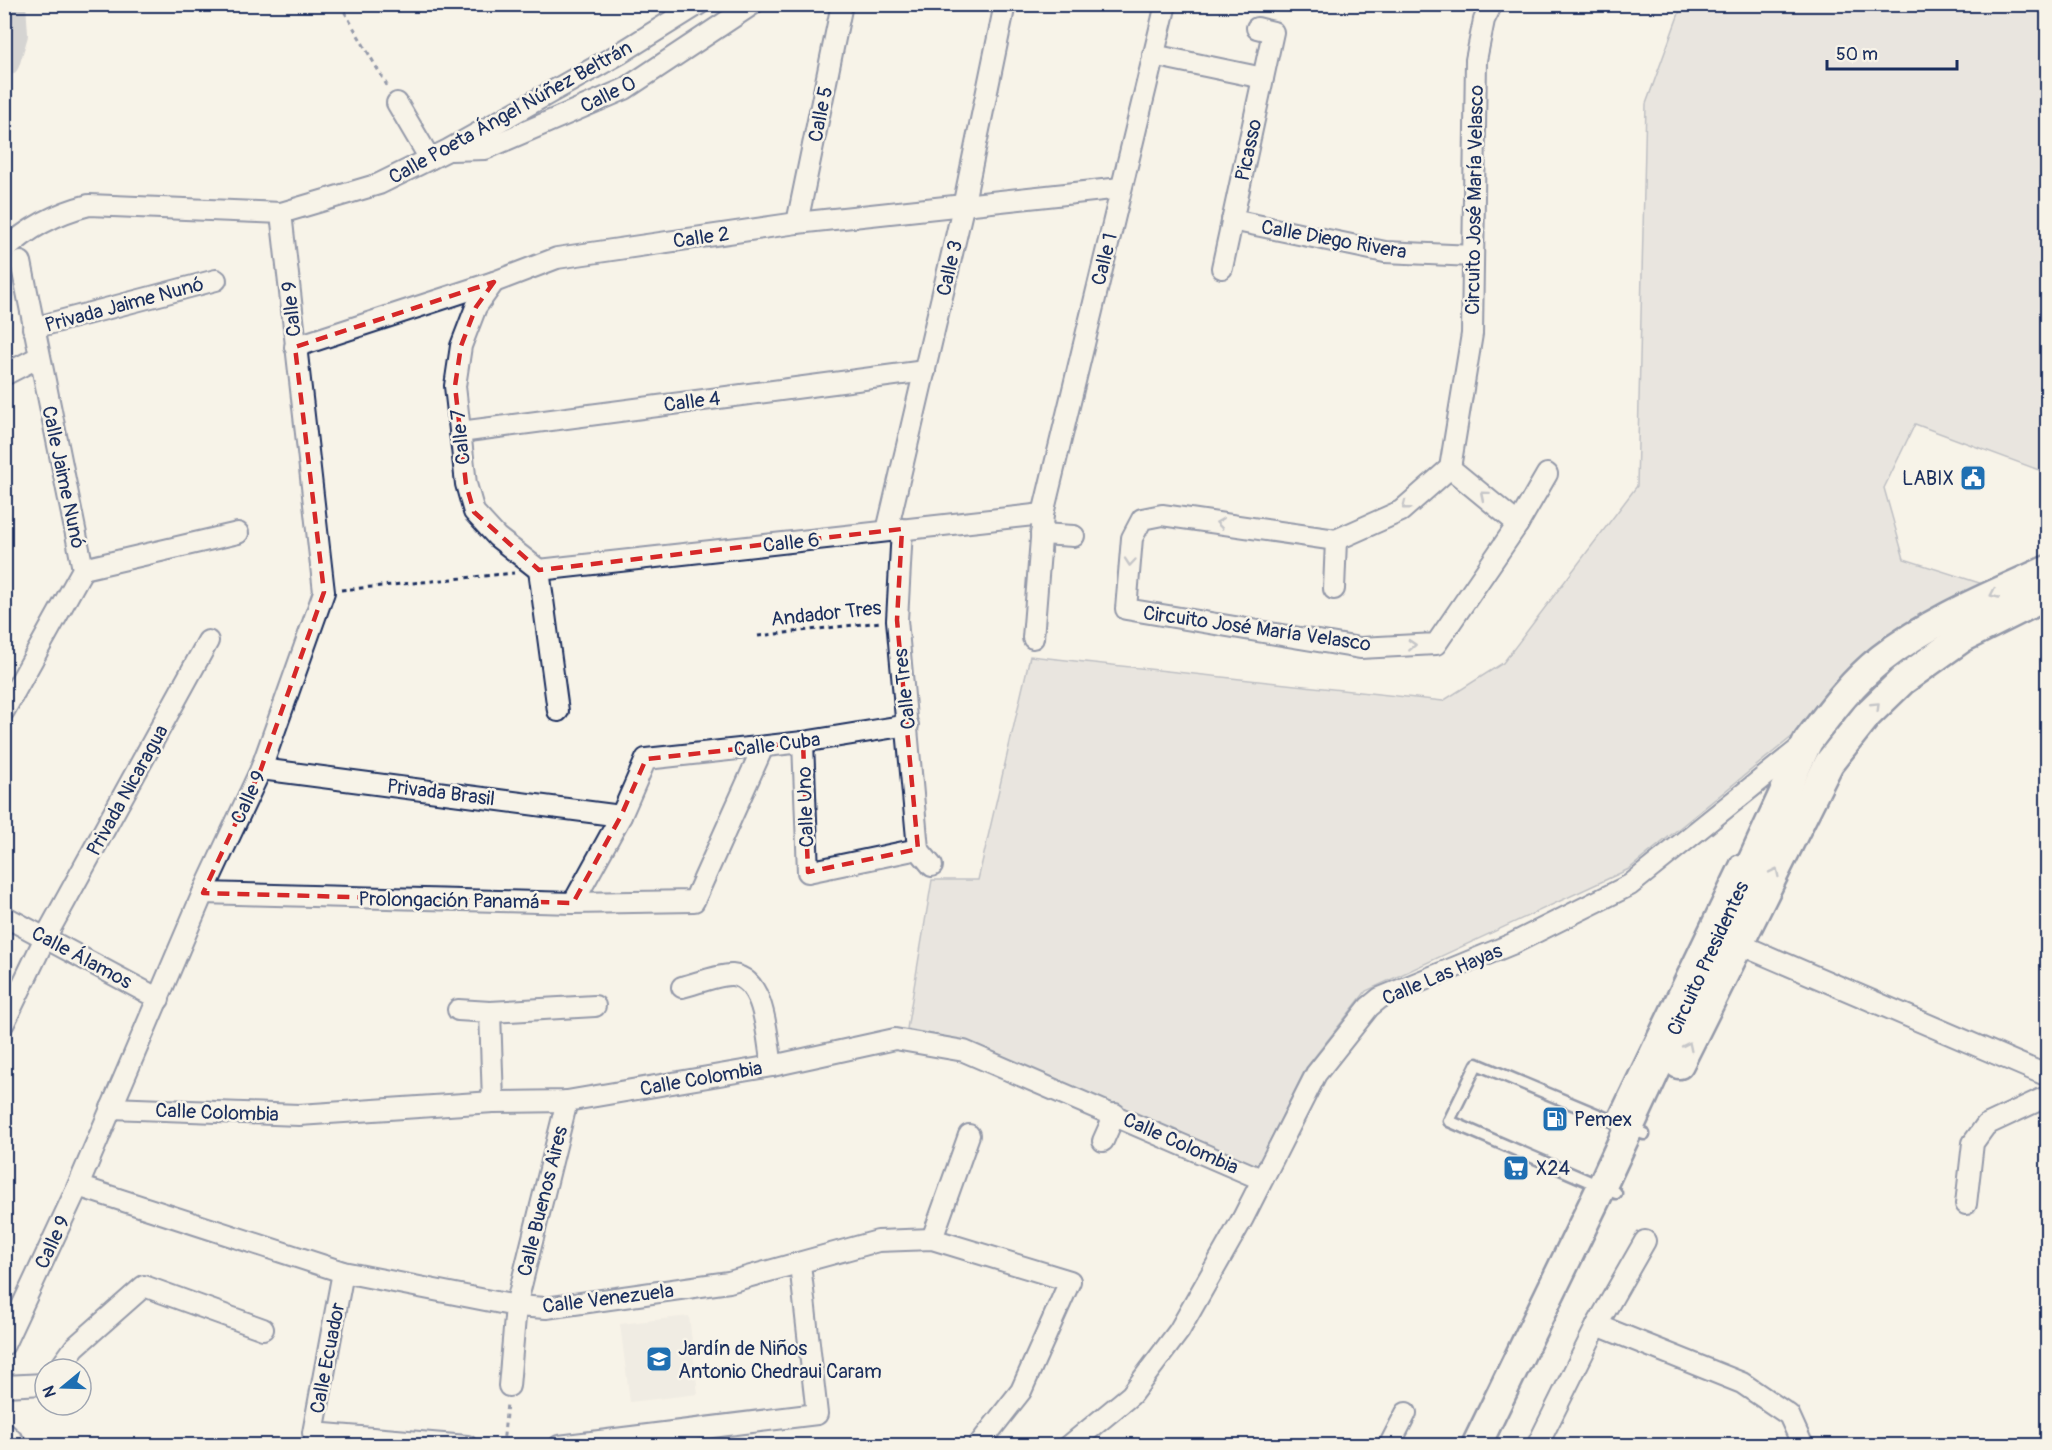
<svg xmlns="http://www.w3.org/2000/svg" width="2052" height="1450" font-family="Pangolin,sans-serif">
  <rect width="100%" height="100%" fill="#f7f3e8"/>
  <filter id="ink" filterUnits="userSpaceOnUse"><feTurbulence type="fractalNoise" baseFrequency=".0167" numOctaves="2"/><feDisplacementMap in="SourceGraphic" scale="12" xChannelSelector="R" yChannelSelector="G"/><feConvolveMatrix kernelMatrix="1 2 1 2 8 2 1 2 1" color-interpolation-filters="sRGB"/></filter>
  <g filter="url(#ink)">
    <path fill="#e6e5de" d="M689,1316L698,1394L630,1402L620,1324Z"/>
    <path fill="#d7d6d4" stroke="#798299" stroke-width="1.5" d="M1682,5H2047V473L1915,424L1884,488L1904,559L1989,586L1809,723L1629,869L1366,991L1306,1068L1256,1169L970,1042L907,1029L932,880H978L1030,656L1443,701L1503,663L1637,486L1646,104Z"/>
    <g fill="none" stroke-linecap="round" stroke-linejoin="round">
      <path stroke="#acb0b9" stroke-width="32" d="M4,61L12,34L10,4"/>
      <g stroke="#1b2f5e" stroke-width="15">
        <g id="lane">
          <path d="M1612,1121L1737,861"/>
          <path d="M1616,1193L1449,1121L1477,1064L1644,1134"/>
        </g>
      </g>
      <g stroke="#1b2f5e" stroke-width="24">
        <g id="street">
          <path d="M1492,4L1484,20L1476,60L1472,334L1450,468L1401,511L1336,540L1162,515L1142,519L1132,538L1126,609L1360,648L1436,644L1518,524L1547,474"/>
          <path d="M1153,55L1263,78"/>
          <path d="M397,103L430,159"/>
          <path d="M451,150L485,149L625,89L753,4"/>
          <path d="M1232,220L1385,252L1473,256"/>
          <path d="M797,223L842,4"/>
          <path d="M4,251C29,227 57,213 89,205L281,213L379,184L448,150L619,54L699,4"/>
          <path d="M1222,268L1273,32L1257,28"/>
          <path d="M494,282L476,307L461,346L455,386L466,484L474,512L497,537L539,570"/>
          <path d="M33,328L216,280"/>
          <path d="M295,347L494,282L557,258L797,223L1121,188"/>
          <path d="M4,375L39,357"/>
          <path d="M460,432L925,371"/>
          <path d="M1450,468L1518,524"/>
          <path d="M902,529L897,620L918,849"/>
          <path d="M887,531L963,207L1005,4"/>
          <path d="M1041,534L1074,536"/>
          <path d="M83,569L238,533"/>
          <path d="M539,570L1043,514"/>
          <path d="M539,570L558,711"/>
          <path d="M1334,589L1336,540"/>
          <path d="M1033,638L1043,514L1166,4"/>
          <path d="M4,711L83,569L21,262"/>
          <path d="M803,742L808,872L918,849"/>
          <path d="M261,769L621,816"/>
          <path d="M918,849L932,866"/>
          <path d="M203,893L573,903L694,901L763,747"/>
          <path d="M573,903L621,816L646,759L803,742L908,725"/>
          <path d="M4,916L159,999"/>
          <path d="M1739,944L2048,1076"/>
          <path d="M682,987C695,984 720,974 732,975C766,978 767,1040 772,1066"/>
          <path d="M458,1010L490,1012L595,1006"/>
          <path d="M490,1012L493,1102"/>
          <path d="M4,1023L45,938L208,641"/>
          <path d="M111,1108L299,1115L493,1102L567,1101L772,1066L895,1039L964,1051L1261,1179"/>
          <path d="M1103,1141L1115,1114"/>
          <path d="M78,1186L343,1272L516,1306L546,1308L729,1282L878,1241L932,1239L1070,1281L1021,1391L978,1446"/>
          <path d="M1966,1204L1973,1143L1986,1125L2048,1096"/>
          <path d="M932,1239L969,1135"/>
          <path d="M343,1272L313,1433L467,1446"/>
          <path d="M1597,1325L1742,1383L1789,1415L1803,1446"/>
          <path d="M4,1345L78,1186L203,893L261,769L324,592L281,213"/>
          <path d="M59,1369L75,1347L144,1286L263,1329"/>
          <path d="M4,1386L45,1384"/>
          <path d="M509,1386L516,1306L567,1101"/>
          <path d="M4,1432L18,1446"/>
          <path d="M559,1446L817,1414L800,1264"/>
          <path d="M1069,1446L1131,1395L1179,1331L1243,1218L1316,1074L1369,1007L1380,998L1512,944L1630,885L1805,744"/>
          <path d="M1389,1446L1406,1413"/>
          <path d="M1537,1446L1597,1325L1645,1241"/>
        </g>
      </g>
      <g stroke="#1b2f5e" stroke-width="33">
        <g id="secondary">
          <path d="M1679,1064L1829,763L1867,715L1903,680L1962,638L2048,595"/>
          <path id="s1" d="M1476,1446L1602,1186L1808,741C1830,712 1852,682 1881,659C1931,620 1991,596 2048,570"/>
        </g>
      </g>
      <g stroke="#1b2f5e" stroke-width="3" stroke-dasharray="4.5 4.5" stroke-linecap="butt">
        <path d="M340,4L389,89"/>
        <path d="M341,590L514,573"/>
        <path d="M758,636L880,622"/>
        <path d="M503,1446L507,1403"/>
      </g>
      <use href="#lane" stroke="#f7f3e8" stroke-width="10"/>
      <use href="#street" stroke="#f7f3e8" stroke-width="20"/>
      <use href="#secondary" stroke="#f7f3e8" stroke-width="28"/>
    </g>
    <defs><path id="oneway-chevron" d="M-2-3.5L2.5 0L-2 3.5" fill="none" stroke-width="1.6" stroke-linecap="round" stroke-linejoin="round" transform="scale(1.5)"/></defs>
    <g stroke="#8991a3">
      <use href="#oneway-chevron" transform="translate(1484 495) rotate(-140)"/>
      <use href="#oneway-chevron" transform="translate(1406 506) rotate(142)"/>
      <use href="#oneway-chevron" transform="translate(1220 523) rotate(-172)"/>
      <use href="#oneway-chevron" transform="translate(1130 562) rotate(95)"/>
      <use href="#oneway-chevron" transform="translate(1994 594) rotate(156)"/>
      <use href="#oneway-chevron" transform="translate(1412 645) rotate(-3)"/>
      <use href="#oneway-chevron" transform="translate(1876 706) rotate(-44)"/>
      <use href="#oneway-chevron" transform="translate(1775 872) rotate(-64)"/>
      <use href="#oneway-chevron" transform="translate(1688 1046) rotate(-64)"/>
    </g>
  </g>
  <path d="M0 0H2052V1450H0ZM494,282L476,307L461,346L455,386L466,484L474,512L539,570L902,529L897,620L918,849L808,872L803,742L646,759L621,816L573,903L203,893L261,769L324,592L295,347Z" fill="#f7f3e8" fill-opacity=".55" fill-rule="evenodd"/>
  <path fill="none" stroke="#d62828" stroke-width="4.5" stroke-dasharray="12 8" stroke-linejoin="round" d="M494,282L476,307L461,346L455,386L466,484L474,512L539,570L902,529L897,620L918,849L808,872L803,742L646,759L621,816L573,903L203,893L261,769L324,592L295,347Z"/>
  <defs>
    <g id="civic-square" transform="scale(1.35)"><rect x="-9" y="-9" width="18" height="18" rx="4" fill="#1f6fb2" stroke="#f7f3e8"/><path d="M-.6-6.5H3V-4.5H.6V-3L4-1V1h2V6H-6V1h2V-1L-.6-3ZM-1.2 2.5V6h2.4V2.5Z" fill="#fff"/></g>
    <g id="fuel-square" transform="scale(1.35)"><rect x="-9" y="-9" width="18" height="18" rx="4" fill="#1f6fb2" stroke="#f7f3e8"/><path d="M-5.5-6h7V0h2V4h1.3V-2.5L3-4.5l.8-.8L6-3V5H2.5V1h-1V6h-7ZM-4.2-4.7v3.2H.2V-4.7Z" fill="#fff"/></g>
    <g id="supermarket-square" transform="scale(1.35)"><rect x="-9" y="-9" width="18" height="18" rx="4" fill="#1f6fb2" stroke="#f7f3e8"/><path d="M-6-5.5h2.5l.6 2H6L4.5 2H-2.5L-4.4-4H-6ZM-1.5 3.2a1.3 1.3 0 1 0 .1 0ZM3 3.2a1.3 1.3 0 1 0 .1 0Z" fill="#fff"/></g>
    <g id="school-square" transform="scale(1.35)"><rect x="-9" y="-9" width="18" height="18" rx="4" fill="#1f6fb2" stroke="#f7f3e8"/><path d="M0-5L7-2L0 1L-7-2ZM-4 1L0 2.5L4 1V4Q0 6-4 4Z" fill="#fff"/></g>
  </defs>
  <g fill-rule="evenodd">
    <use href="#civic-square" x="1973" y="478"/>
    <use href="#fuel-square" x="1555" y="1119"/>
    <use href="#supermarket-square" x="1516" y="1168"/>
    <use href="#school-square" x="659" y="1359"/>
  </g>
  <g text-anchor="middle" stroke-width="5" stroke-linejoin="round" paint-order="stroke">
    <g font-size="20" fill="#1b2f5e" stroke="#f7f3e8">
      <text transform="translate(608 94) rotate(-26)" y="7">Calle 0</text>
      <text transform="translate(510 112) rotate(-29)" y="7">Calle Poeta Ángel Núñez Beltrán</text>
      <text transform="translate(820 114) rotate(-79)" y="7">Calle 5</text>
      <text transform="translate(1248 150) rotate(-78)" y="7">Picasso</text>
      <text transform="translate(1474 200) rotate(-89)" y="7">Circuito José María Velasco</text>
      <text transform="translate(701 237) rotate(-8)" y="7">Calle 2</text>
      <text transform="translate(1334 239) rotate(10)" y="7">Calle Diego Rivera</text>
      <text transform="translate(1104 259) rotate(-76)" y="7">Calle 1</text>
      <text transform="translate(949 268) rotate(-77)" y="7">Calle 3</text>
      <text transform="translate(124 304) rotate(-15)" y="7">Privada Jaime Nunó</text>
      <text transform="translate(291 309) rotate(-96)" y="7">Calle 9</text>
      <text transform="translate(692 401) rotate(-7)" y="7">Calle 4</text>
      <text transform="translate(460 437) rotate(-96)" y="7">Calle 7</text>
      <text transform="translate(64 477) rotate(78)" y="7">Calle Jaime Nunó</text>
      <text transform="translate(791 542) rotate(-6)" y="7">Calle 6</text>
      <text transform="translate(826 613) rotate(-6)" y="7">Andador Tres</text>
      <text transform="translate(1257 628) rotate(8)" y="7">Circuito José María Velasco</text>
      <text transform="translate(904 689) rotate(-96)" y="7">Calle Tres</text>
      <text transform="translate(777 744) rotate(-7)" y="7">Calle Cuba</text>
      <text transform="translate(127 790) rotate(-61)" y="7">Privada Nicaragua</text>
      <text transform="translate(441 792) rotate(7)" y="7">Privada Brasil</text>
      <text transform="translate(248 797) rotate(-65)" y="7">Calle 9</text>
      <text transform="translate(805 807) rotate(-92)" y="7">Calle Uno</text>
      <text transform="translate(449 900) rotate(1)" y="7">Prolongación Panamá</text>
      <text transform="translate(82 957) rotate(28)" y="7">Calle Álamos</text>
      <text dy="7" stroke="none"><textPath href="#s1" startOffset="540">Circuito Presidentes</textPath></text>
      <text transform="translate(1442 974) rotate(-23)" y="7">Calle Las Hayas</text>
      <text transform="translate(701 1078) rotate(-10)" y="7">Calle Colombia</text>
      <text transform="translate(217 1112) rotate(2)" y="7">Calle Colombia</text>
      <text transform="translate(1181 1143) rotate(24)" y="7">Calle Colombia</text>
      <text transform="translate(542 1201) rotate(-76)" y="7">Calle Buenos Aires</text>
      <text transform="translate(52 1242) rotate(-65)" y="7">Calle 9</text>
      <text transform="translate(608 1298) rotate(-7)" y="7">Calle Venezuela</text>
      <text transform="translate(327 1358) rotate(-79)" y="7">Calle Ecuador</text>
    </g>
    <g font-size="20" fill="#1b2f5e" stroke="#f7f3e8" text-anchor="start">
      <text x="1954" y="485" text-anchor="end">LABIX</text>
      <text x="1574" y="1126">Pemex</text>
      <text x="1536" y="1175">X24</text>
      <text x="678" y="1355">Jardín de Niños<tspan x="678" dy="23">Antonio Chedraui Caram</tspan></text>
    </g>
  </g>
  <rect width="2052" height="1450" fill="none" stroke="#f7f3e8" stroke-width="24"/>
  <rect x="12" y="12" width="2028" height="1426" fill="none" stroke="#1b2f5e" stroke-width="2" filter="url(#ink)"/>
  <g transform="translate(63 1387) rotate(251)"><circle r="28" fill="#f7f3e8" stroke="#9fa5b1" stroke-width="1.5"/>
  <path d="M0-4.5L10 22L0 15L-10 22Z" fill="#1f6fb2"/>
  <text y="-9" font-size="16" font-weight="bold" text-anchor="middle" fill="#1b2f5e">N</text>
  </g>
  <path d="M1827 60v9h130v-9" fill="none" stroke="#1b2f5e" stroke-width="3"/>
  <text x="1836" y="60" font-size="18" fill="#1b2f5e" stroke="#f7f3e8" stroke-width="4.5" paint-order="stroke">50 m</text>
</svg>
